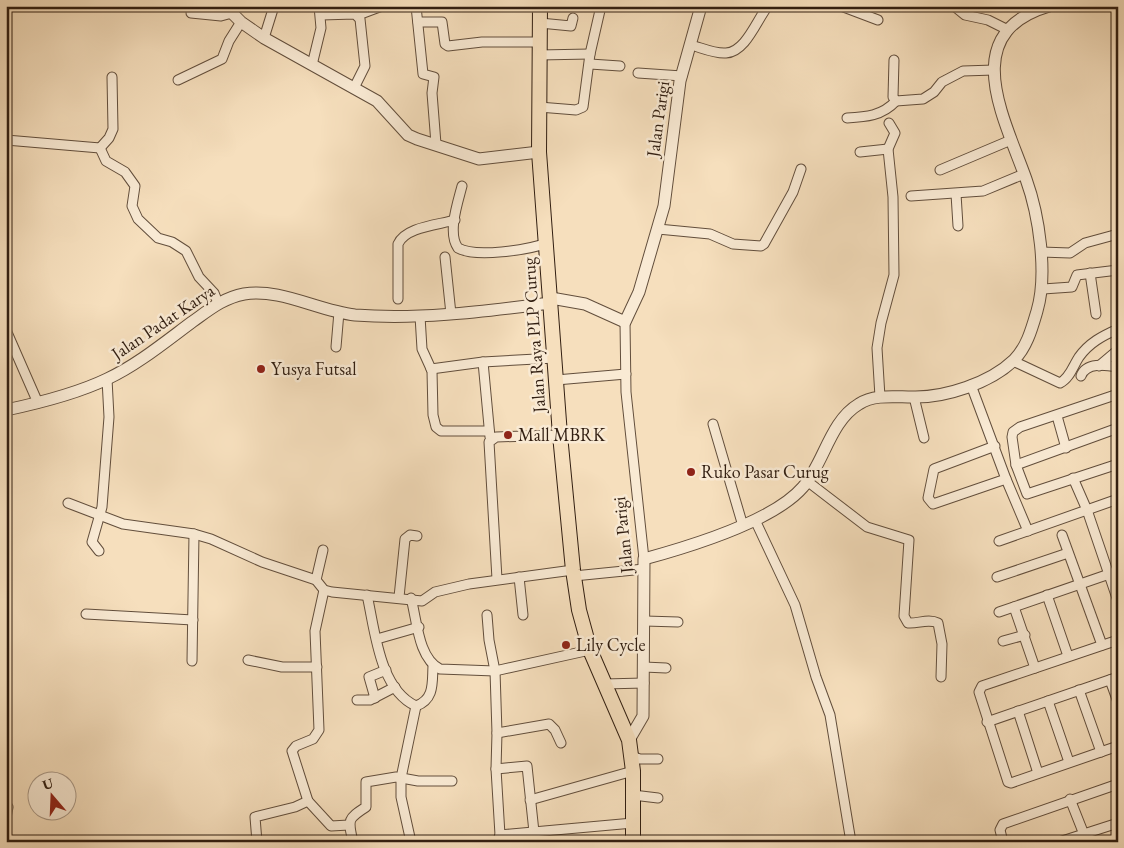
<svg xmlns="http://www.w3.org/2000/svg" width="1124" height="848" font-family="'EB Garamond',serif">
  <rect width="100%" height="100%" fill="#f6dfbd"/>
  <filter id="stains"><feTurbulence type="fractalNoise" baseFrequency=".004" numOctaves="4"/><feColorMatrix values="0 0 0 0 .2 0 0 0 0 .09 0 0 0 0 .02 0 0 0 .5 -.17"/></filter>
  <radialGradient id="worn" r=".72"><stop offset=".6" stop-color="#630" stop-opacity="0"/><stop offset="1" stop-color="#630" stop-opacity=".3"/></radialGradient>
  <g fill="none" stroke-linecap="round" stroke-linejoin="round">
    <g stroke="#624e3c" stroke-width="11">
      <g id="minor">
        <path d="M416,6L423,74L434,77L432,93L436,144"/>
        <path d="M841,6L878,20"/>
        <path d="M954,6L965,15L988,20L1008,30"/>
        <path d="M191,13L221,16L232,13"/>
        <path d="M321,15L355,14L360,19L365,66L354,88"/>
        <path d="M358,15L382,6"/>
        <path d="M418,22H442L445,44L448,46L482,42H539"/>
        <path d="M540,23L571,26L573,18"/>
        <path d="M264,38L274,6"/>
        <path d="M691,45C702,48 715,54 726,53C746,52 757,19 768,6"/>
        <path d="M539,55L590,54"/>
        <path d="M894,60L893,97L896,101L923,99L934,92L942,82L963,71L994,70"/>
        <path d="M590,64L620,66"/>
        <path d="M312,65L321,28L319,6"/>
        <path d="M638,73L682,76"/>
        <path d="M178,80L222,59L229,41L241,22"/>
        <path d="M539,107L576,110L583,107L590,54L601,6"/>
        <path d="M847,118C866,117 882,116 896,101"/>
        <path d="M6,140L100,148"/>
        <path d="M100,148L106,161L125,172L135,186L132,206L138,219L158,238L172,242L186,251L199,277L214,293L218,303"/>
        <path d="M100,148L109,138L113,129L112,77"/>
        <path d="M860,152L888,149"/>
        <path d="M940,170L1011,140"/>
        <path d="M462,186C458,202 447,233 458,248C475,258 528,250 547,243"/>
        <path d="M956,194L958,226"/>
        <path d="M911,196L983,191L1024,174"/>
        <path d="M658,229L710,234L733,244L761,246L764,244L793,192L801,169"/>
        <path d="M1041,252L1070,253L1085,243L1118,234"/>
        <path d="M445,257L451,314"/>
        <path d="M1090,273L1096,314"/>
        <path d="M1043,289L1072,287L1077,275L1118,270"/>
        <path d="M398,299V244C405,227 438,225 455,220"/>
        <path d="M420,316L422,349L432,371L433,415L436,427L441,431H489"/>
        <path d="M625,322L626,392L644,559"/>
        <path d="M6,330L38,403"/>
        <path d="M336,347L339,312"/>
        <path d="M1013,361L1060,383C1070,378 1073,366 1079,357C1089,343 1102,336 1118,329"/>
        <path d="M483,362L490,437"/>
        <path d="M1099,366L1118,350"/>
        <path d="M431,369L483,362L555,358"/>
        <path d="M1081,376C1086,362 1105,365 1118,367"/>
        <path d="M556,380L626,374"/>
        <path d="M971,385L1006,479L1028,531"/>
        <path d="M1118,394L1020,427L1013,432L1012,437L1016,465L1027,494L1118,464"/>
        <path d="M880,397L877,348L881,323L894,275L893,197L888,149L895,133L889,123"/>
        <path d="M914,397L924,438"/>
        <path d="M1057,416L1066,448"/>
        <path d="M713,424L743,526"/>
        <path d="M995,446L934,469L928,498L933,504L1006,479"/>
        <path d="M1016,465L1118,428"/>
        <path d="M1073,478L1087,510L1118,601"/>
        <path d="M807,481L867,527L909,540L904,616L908,623C918,624 928,618 938,623L942,644L941,677"/>
        <path d="M68,503L123,524L194,534L211,539L262,562L316,580L324,590L332,592L422,601L435,592L469,584L573,570"/>
        <path d="M755,520L795,605L816,677L830,715L851,842"/>
        <path d="M1062,535L1102,645"/>
        <path d="M999,541L1118,499"/>
        <path d="M99,551L92,542L102,507L109,417L107,379"/>
        <path d="M574,576L644,569"/>
        <path d="M519,577L523,615"/>
        <path d="M997,577L1068,553"/>
        <path d="M497,579L489,442L496,437L560,435"/>
        <path d="M316,580L323,550"/>
        <path d="M324,590L315,631L319,730L313,739L296,746L292,751L308,801L331,826L349,825"/>
        <path d="M367,595C375,630 379,689 416,706C435,699 432,682 433,666"/>
        <path d="M1047,595L1068,656"/>
        <path d="M399,597L405,539L410,535L417,536"/>
        <path d="M411,598C417,620 418,658 440,669L495,671L590,650"/>
        <path d="M1014,607L1035,668"/>
        <path d="M999,612L1118,571"/>
        <path d="M86,614L193,620"/>
        <path d="M487,615L489,640L495,671L497,733L496,769L500,835L497,842"/>
        <path d="M645,621L678,622"/>
        <path d="M377,639L419,627"/>
        <path d="M1003,641L1025,635"/>
        <path d="M1115,641L982,686L979,692L1008,782L1011,783L1118,746"/>
        <path d="M248,660L282,667H317"/>
        <path d="M192,661L194,534"/>
        <path d="M644,667L666,668"/>
        <path d="M1110,680L1118,702"/>
        <path d="M604,684L644,683"/>
        <path d="M1079,690L1101,752"/>
        <path d="M375,698L369,677L386,670"/>
        <path d="M357,700H370L395,687"/>
        <path d="M1048,701L1069,762"/>
        <path d="M1018,711L1038,773"/>
        <path d="M987,722L1118,677"/>
        <path d="M497,733L549,724L555,730L561,743"/>
        <path d="M631,756L640,759H658"/>
        <path d="M496,769L527,766L534,832"/>
        <path d="M633,795L658,798"/>
        <path d="M1070,799L1087,842"/>
        <path d="M530,800L633,771"/>
        <path d="M6,818L8,807"/>
        <path d="M6,834L7,842"/>
        <path d="M500,835L633,823"/>
        <path d="M257,842L255,817L295,807L308,801"/>
        <path d="M353,842C348,820 347,819 366,807V782L396,777L418,781H452"/>
        <path d="M411,842L401,797V778L416,706"/>
        <path d="M1003,842L1000,830L1003,824L1118,784"/>
        <path d="M1059,842L1118,823"/>
      </g>
    </g>
    <g stroke="#624e3c" stroke-width="13">
      <g id="tertiary">
        <path d="M225,6L241,22L264,38L377,101L408,135L417,139L479,159L539,152"/>
        <path d="M551,298L585,304L625,322L639,292L664,206L680,81L701,6"/>
        <path d="M6,410C39,403 76,394 107,379C137,365 165,342 192,322C209,310 223,298 244,294C281,288 318,311 355,315C421,320 486,311 551,303"/>
        <path d="M629,740L643,716L644,559C688,547 773,522 803,487C824,463 830,421 859,404C874,394 895,397 912,397C945,398 990,383 1014,360C1027,347 1032,328 1037,311C1048,274 1039,215 1026,179C1004,117 957,33 1049,6"/>
      </g>
    </g>
    <g stroke="#311e11" stroke-width="16">
      <path id="primary" d="M540,6L539,152L560,435L573,570L579,610L590,650L629,740L633,771V842"/>
    </g>
    <use href="#minor" stroke="#f9ead4" stroke-width="9"/>
    <use href="#tertiary" stroke="#f9ead4" stroke-width="11"/>
    <use href="#primary" stroke="#f6dfbd" stroke-width="14"/>
  </g>
  <g fill="#8f2418" stroke="#f9ead4" stroke-width="2">
    <circle cx="261" cy="369" r="5"/>
    <circle cx="508" cy="435" r="5"/>
    <circle cx="691" cy="472" r="5"/>
    <circle cx="566" cy="645" r="5"/>
  </g>
  <g text-anchor="middle" stroke-width="5" stroke-linejoin="round" paint-order="stroke">
    <g font-size="18" fill="#311e11" stroke="#f9ead4">
      <text transform="translate(658 119) rotate(-82)" y="6">Jalan Parigi</text>
      <text transform="translate(163 322) rotate(-34)" y="6">Jalan Padat Karya</text>
      <text transform="translate(534 335) rotate(-94)" y="6">Jalan Raya PLP Curug</text>
      <text transform="translate(623 535) rotate(-96)" y="6">Jalan Parigi</text>
    </g>
    <g font-size="18" fill="#311e11" stroke="#f9ead4" text-anchor="start">
      <text x="271" y="375">Yusya Futsal</text>
      <text x="518" y="441">Mall MBRK</text>
      <text x="701" y="478">Ruko Pasar Curug</text>
      <text x="576" y="651">Lily Cycle</text>
    </g>
  </g>
  <rect width="1124" height="848" fill="none" stroke="#f6dfbd" stroke-width="25"/>
  <rect x="8" y="8" width="1109" height="833" fill="none" stroke="#311e11" stroke-width="2.5"/>
  <rect x="12" y="12" width="1099" height="823" fill="none" stroke="#311e11"/>
  <g transform="translate(52 796) rotate(341)"><circle r="24" fill="#f9ead4" stroke="#a99886"/>
  <path d="M0-4L9 19L0 12L-9 19Z" fill="#8f2418"/>
  <text y="-8" font-size="14" font-weight="bold" text-anchor="middle" fill="#311e11">U</text>
  </g>
  <rect width="100%" height="100%" filter="url(#stains)"/>
  <rect width="100%" height="100%" fill="url(#worn)"/>
</svg>
